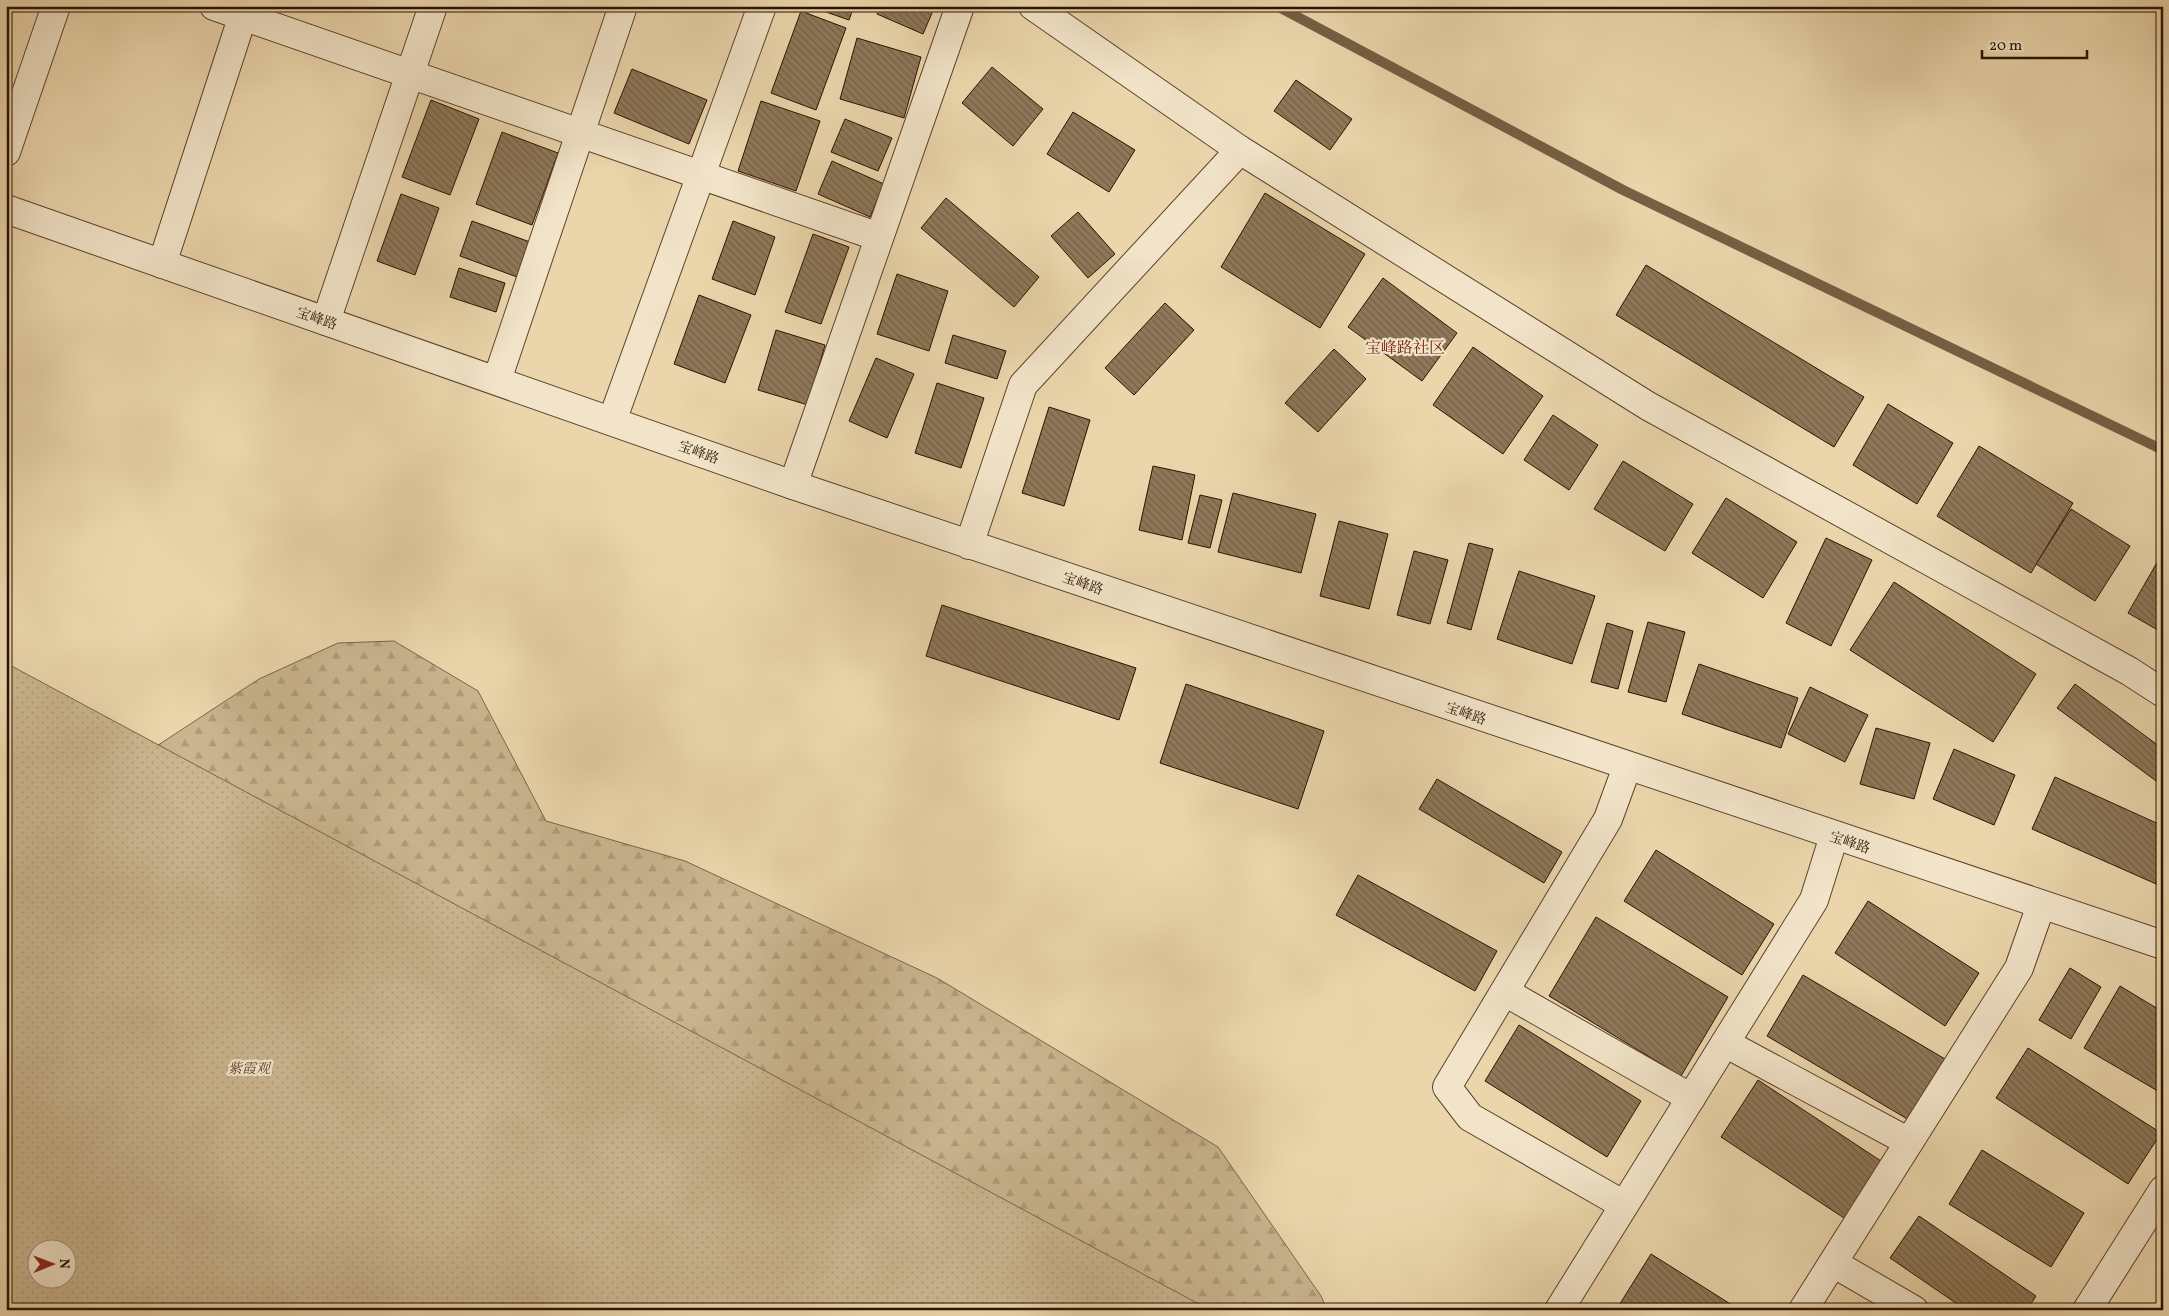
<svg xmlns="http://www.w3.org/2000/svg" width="2169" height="1316" font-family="Vollkorn,'Noto Serif SC',serif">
  <defs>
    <pattern id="forest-firs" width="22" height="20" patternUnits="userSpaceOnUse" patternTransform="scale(1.25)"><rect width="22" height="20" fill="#cab58f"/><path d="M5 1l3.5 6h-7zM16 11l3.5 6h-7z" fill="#ae9b7a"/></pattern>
    <pattern id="park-dots" width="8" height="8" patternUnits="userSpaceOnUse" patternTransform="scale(1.25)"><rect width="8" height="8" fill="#cab58f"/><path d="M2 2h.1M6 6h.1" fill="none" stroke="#ae9b7a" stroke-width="1.8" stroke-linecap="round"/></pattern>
    <pattern id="building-back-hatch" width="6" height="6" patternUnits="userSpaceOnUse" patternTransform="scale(1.25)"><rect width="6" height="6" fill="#8e7859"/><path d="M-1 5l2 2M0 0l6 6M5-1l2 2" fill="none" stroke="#746147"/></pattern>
  </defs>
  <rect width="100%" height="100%" fill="#ebd6ac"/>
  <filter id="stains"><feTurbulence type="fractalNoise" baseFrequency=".004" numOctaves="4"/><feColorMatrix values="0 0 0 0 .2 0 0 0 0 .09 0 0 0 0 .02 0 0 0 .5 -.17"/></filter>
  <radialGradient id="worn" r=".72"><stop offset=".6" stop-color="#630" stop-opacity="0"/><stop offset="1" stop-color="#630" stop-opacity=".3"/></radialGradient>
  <path fill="url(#forest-firs)" stroke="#7a6448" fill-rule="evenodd" d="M394,641L478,691L546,821L685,861L937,978L1218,1147L1321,1296L1327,1310H6L117,772L259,679L338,643ZM38,1248H68V1278H38Z"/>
  <path fill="url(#park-dots)" stroke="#7a6448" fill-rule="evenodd" d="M6,663L1210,1310H6ZM38,1248H68V1278H38Z"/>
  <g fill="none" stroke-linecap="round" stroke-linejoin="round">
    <path stroke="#765f44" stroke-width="10" d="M1277,6L1623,190L2163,450"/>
  </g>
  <g fill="url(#building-back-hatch)" stroke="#2a1200">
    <path d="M809,6H854L849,20Z"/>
    <path d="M881,6H935L923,34L877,14Z"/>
    <path d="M801,11L846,28L816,110L771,93Z"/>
    <path d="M857,38L921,57L904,118L840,99Z"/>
    <path d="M992,67L1043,109L1013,146L962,103Z"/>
    <path d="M632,69L707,100L689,144L614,113Z"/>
    <path d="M1296,80L1352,119L1330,150L1274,111Z"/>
    <path d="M431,100L479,119L450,195L402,177Z"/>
    <path d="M761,101L820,121L796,191L738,171Z"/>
    <path d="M1073,112L1135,150L1109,192L1047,154Z"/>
    <path d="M845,119L892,138L878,171L831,152Z"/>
    <path d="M502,132L558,153L532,225L476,204Z"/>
    <path d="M832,161L884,184L870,217L818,194Z"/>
    <path d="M1265,193L1365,254L1320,328L1221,267Z"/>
    <path d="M401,194L439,208L415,275L377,261Z"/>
    <path d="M946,198L1039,277L1014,307L921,228Z"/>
    <path d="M1078,212L1115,254L1088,278L1051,236Z"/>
    <path d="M472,221L530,242L517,277L460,256Z"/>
    <path d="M733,221L775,237L755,295L712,279Z"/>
    <path d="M813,234L849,247L821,324L785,312Z"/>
    <path d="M1646,265L1864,397L1834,447L1616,315Z"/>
    <path d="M459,268L505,283L496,312L450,297Z"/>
    <path d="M897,274L948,291L929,351L877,334Z"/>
    <path d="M1383,278L1457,333L1422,381L1348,327Z"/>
    <path d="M699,295L751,315L725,383L674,364Z"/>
    <path d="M1165,303L1194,330L1134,395L1105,368Z"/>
    <path d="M776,330L825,345L808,405L758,390Z"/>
    <path d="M953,335L1006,351L997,379L945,363Z"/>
    <path d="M1473,347L1543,396L1503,454L1433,405Z"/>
    <path d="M1334,349L1366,379L1318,432L1285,403Z"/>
    <path d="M876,358L914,374L887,438L849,421Z"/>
    <path d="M937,383L984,398L961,468L915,453Z"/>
    <path d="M1888,404L1953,443L1917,504L1853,465Z"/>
    <path d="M1049,407L1090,420L1064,506L1022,493Z"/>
    <path d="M1553,415L1598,445L1569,490L1524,460Z"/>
    <path d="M1979,446L2073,503L2031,573L1937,516Z"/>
    <path d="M1623,461L1693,504L1665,551L1594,509Z"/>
    <path d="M1153,466L1195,475L1182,540L1139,530Z"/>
    <path d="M1233,493L1316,514L1301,573L1218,552Z"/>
    <path d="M1200,495L1222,500L1210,548L1188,543Z"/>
    <path d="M1726,498L1797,542L1763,598L1692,553Z"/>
    <path d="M2071,509L2130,546L2095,601L2036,564Z"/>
    <path d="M1339,521L1388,534L1369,609L1320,596Z"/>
    <path d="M1826,538L1872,560L1831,646L1786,623Z"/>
    <path d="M1469,543L1493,549L1471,630L1447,623Z"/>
    <path d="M1414,551L1448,560L1430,624L1397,615Z"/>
    <path d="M2159,559L2163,561V633L2128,613Z"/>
    <path d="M1519,571L1595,596L1572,664L1497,639Z"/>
    <path d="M1894,582L2036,674L1993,742L1850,650Z"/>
    <path d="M942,605L1136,668L1119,720L926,656Z"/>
    <path d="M1648,622L1685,632L1666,702L1628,692Z"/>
    <path d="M1607,623L1633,631L1618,689L1591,682Z"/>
    <path d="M1699,664L1798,698L1781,748L1682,714Z"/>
    <path d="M1186,684L1324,731L1298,809L1160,763Z"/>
    <path d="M2075,684L2163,749V786L2057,708Z"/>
    <path d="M1810,687L1868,715L1845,762L1788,734Z"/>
    <path d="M1876,728L1930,743L1914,799L1860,784Z"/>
    <path d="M1954,749L2015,775L1994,825L1933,799Z"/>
    <path d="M2055,777L2163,826V887L2032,829Z"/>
    <path d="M1437,779L1562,852L1544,883L1419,809Z"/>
    <path d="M1656,850L1774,924L1742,975L1624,901Z"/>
    <path d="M1358,875L1497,951L1475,991L1336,915Z"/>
    <path d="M1868,901L1979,973L1945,1026L1835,953Z"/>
    <path d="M1596,917L1728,997L1681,1076L1549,996Z"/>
    <path d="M2070,968L2101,987L2071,1039L2039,1020Z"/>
    <path d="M1803,975L1945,1059L1909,1120L1767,1036Z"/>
    <path d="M2120,986L2163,1012V1094L2084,1048Z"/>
    <path d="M1519,1025L1641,1101L1607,1157L1485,1081Z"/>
    <path d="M2028,1048L2161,1133L2128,1184L1996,1098Z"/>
    <path d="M1758,1080L1884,1163L1847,1220L1721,1137Z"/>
    <path d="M1982,1150L2084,1213L2051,1267L1949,1204Z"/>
    <path d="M1919,1216L2036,1296L2027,1310H1966L1890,1258Z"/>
    <path d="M1651,1254L1740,1310H1616Z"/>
  </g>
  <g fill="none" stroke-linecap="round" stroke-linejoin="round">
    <g stroke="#5a432b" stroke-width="30">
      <g id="minor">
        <path d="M214,6L879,237"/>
        <path d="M1033,6L1240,150L1648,406L2129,671L2163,693"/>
        <path d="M6,152L56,6"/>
        <path d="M162,264L246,6"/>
        <path d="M326,321L433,6"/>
        <path d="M497,380L623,6"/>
        <path d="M612,421L762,6"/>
        <path d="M793,485L960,6"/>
        <path d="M969,545L1023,385L1240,150"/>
        <path d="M1505,992L1691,1098"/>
        <path d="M1725,1043L1909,1142"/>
        <path d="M1624,1205L1470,1117L1447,1087L1608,819L1627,767"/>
        <path d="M1833,1263L1914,1310"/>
        <path d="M1559,1310L1814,900L1834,836"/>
        <path d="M1803,1310L2019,968L2041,905"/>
        <path d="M2087,1310L2163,1190"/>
      </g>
    </g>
    <g stroke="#5a432b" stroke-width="30">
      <path id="tertiary" d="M6,209L793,485L2163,945"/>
    </g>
    <use href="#minor" stroke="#f2e4c9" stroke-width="28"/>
    <use href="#tertiary" stroke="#f2e4c9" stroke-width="28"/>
  </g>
  <g text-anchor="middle" stroke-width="4.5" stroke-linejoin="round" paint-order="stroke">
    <g font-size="14" fill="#2a1200" stroke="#f2e4c9">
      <text transform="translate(317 318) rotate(19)" y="5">宝峰路</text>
      <text transform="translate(699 452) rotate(20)" y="5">宝峰路</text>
      <text transform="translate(1083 583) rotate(19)" y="5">宝峰路</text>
      <text transform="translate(1466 713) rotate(19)" y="5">宝峰路</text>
      <text transform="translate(1850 842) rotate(18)" y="5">宝峰路</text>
    </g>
    <g font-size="14" font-style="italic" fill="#5a432b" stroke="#f2e4c9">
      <text x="249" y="1073">紫霞观</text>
    </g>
    <g font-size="16" fill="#7a1f14" stroke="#f2e4c9">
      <text x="1405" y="353">宝峰路社区</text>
    </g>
  </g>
  <rect width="2169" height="1316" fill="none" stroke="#ebd6ac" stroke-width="25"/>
  <rect x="8" y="8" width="2154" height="1301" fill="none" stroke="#2a1200" stroke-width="2.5"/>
  <rect x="12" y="12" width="2144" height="1291" fill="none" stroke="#2a1200"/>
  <g transform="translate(52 1264) rotate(89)"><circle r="24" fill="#f2e4c9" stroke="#a29079"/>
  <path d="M0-4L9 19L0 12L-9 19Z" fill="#8f2418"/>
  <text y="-8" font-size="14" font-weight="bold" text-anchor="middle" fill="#2a1200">N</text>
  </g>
  <path d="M1982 50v8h105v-8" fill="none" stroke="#2a1200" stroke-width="2.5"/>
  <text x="1989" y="50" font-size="15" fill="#2a1200" stroke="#f2e4c9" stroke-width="4" paint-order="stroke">20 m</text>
  <rect width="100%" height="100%" filter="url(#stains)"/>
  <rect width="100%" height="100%" fill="url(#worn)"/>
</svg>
